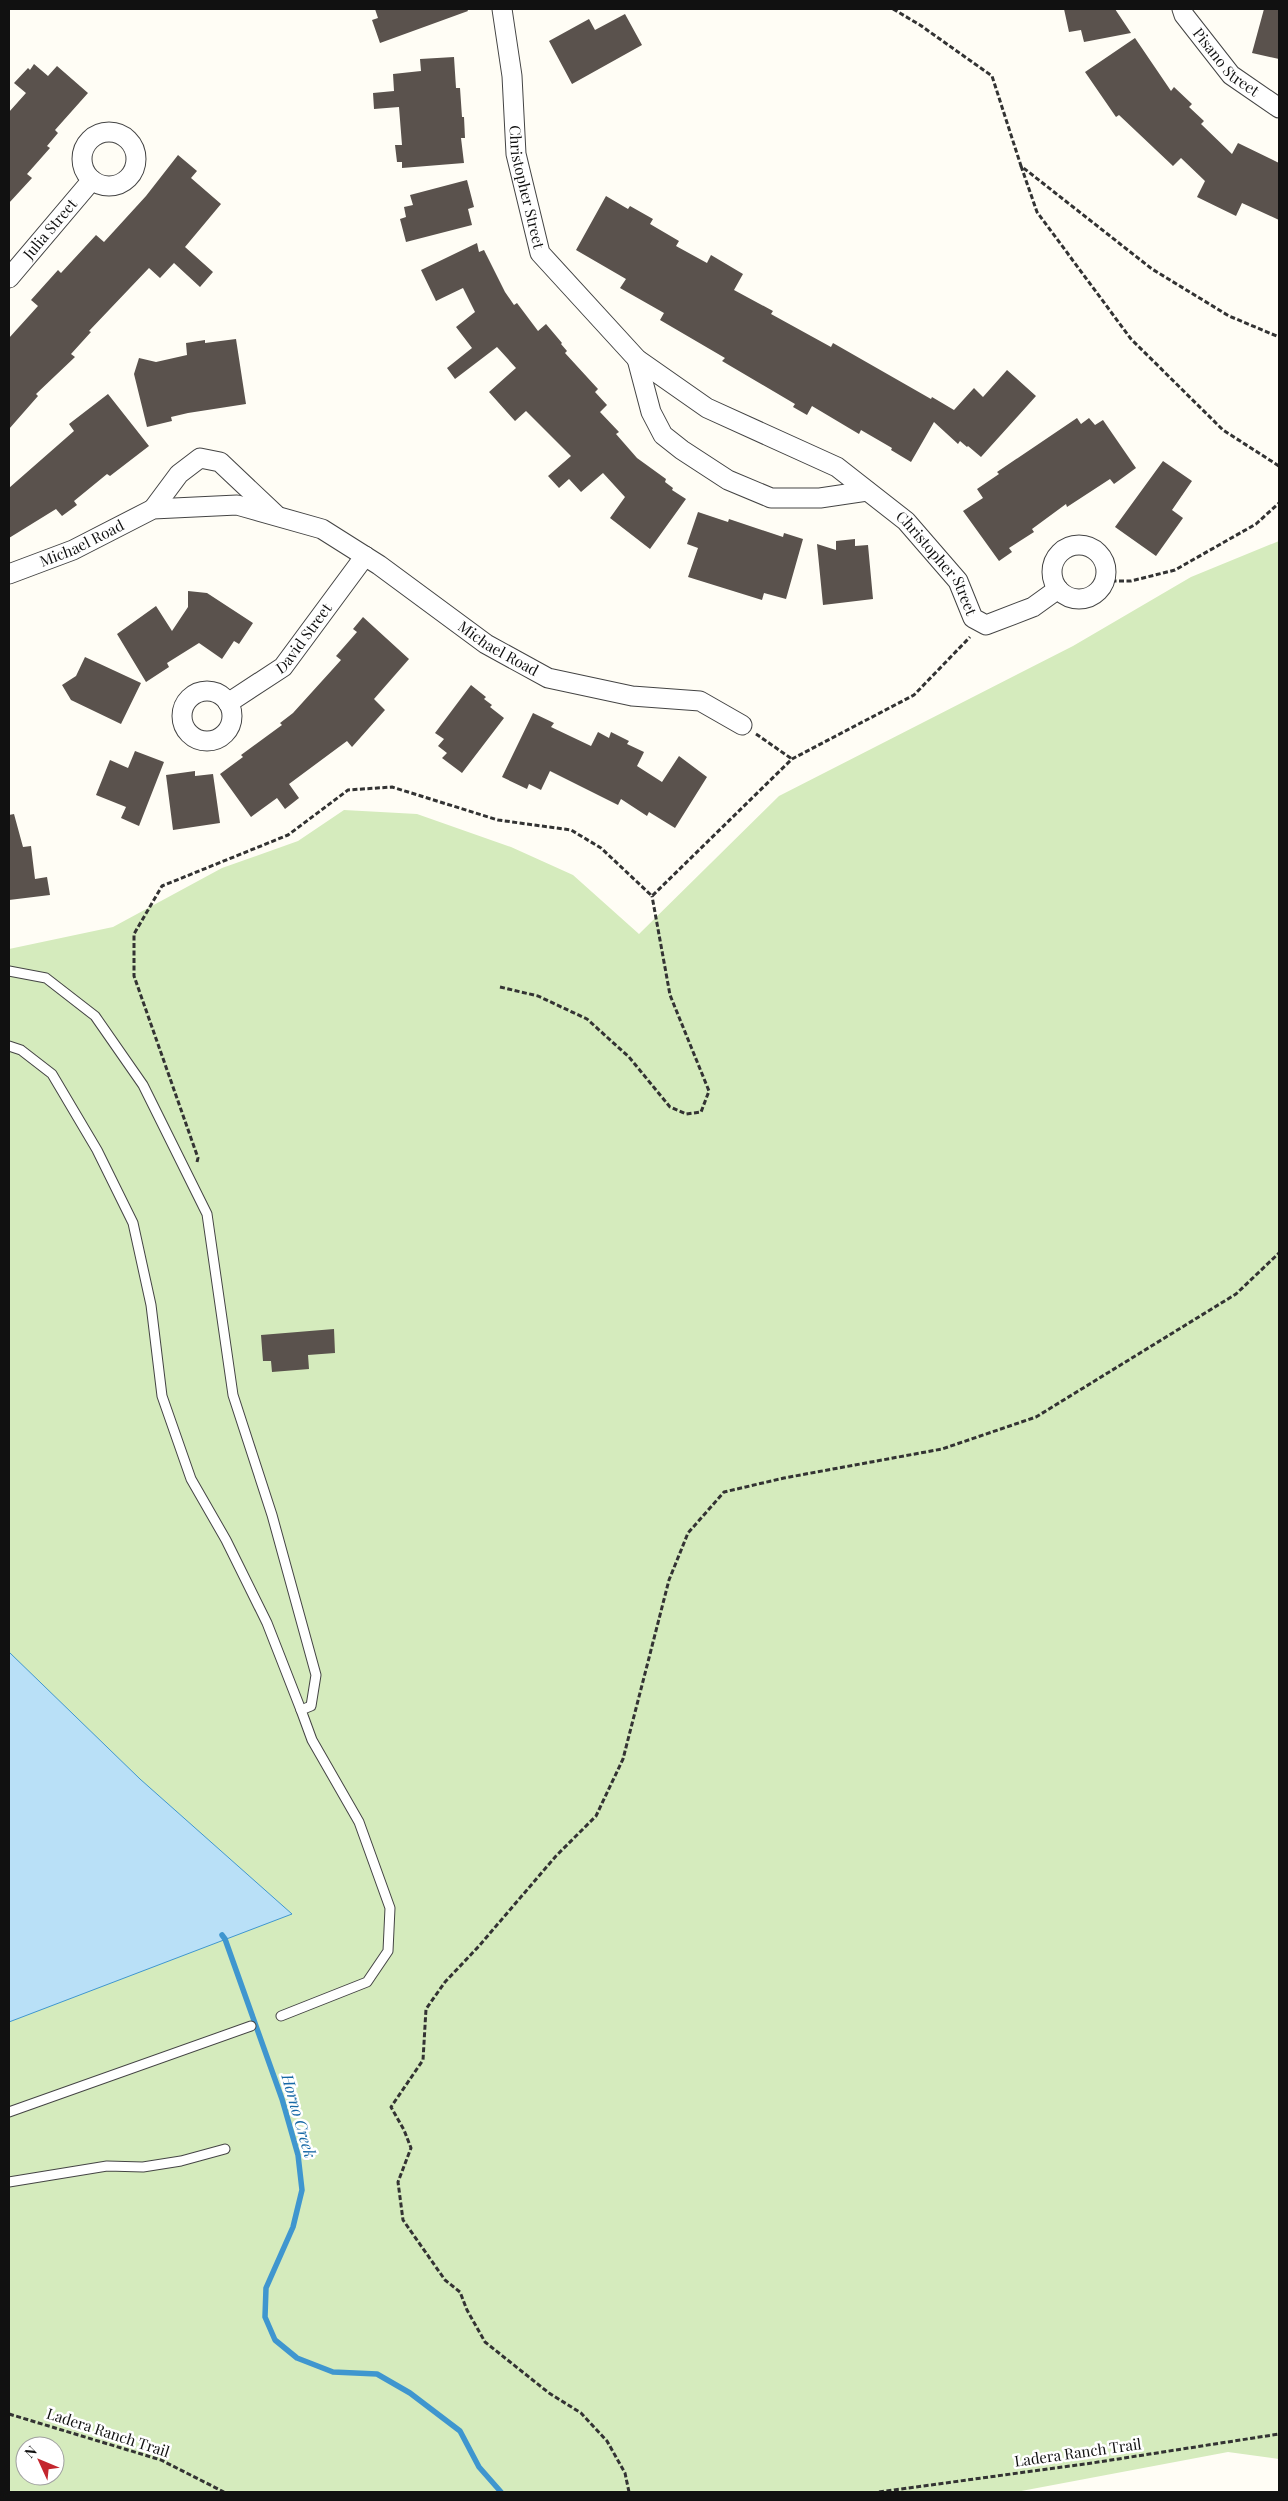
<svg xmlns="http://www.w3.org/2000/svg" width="1288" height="2501" font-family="'Playfair Display',serif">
  <rect width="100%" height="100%" fill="#fffdf5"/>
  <path fill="#d5ebbd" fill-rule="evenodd" d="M1279,541V2459L1228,2452L1016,2492H9V949L113,927L222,868L298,841L344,810L417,814L511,847L573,875L639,934L779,796L1073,646L1191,577ZM25,2446H55V2476H25Z"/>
  <path fill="#b9e0f7" stroke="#3f96cf" d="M9,1652L140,1779L292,1914L9,2022Z"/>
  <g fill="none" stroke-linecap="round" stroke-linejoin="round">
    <path stroke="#3f96cf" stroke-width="5.5" d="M222,1935L225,1939L282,2099L298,2155L302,2190L293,2227L266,2288L265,2317L275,2340L297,2358L333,2372L377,2374L410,2393L460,2431L479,2467L501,2492"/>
  </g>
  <g fill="#5a524d">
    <path d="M375,9H467L468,11L380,43L372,20L378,18Z"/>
    <path d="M1064,9H1115L1131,33L1084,42L1081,30L1069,32Z"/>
    <path d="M1264,9H1279V59L1252,53Z"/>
    <path d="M625,14L642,45L572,84L549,41L589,19L595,30Z"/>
    <path d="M1135,38L1171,91L1174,87L1192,104L1189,107L1204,121L1201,124L1232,154L1238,143L1279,163V220L1242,203L1236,216L1197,197L1205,181L1181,158L1173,166L1119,115L1116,117L1085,72Z"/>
    <path d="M454,57L456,88H460L462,117H464L465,138H461L464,163L402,168V162H397L395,145H402L399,107L374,109L373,93L394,91L393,74L421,71L420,59Z"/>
    <path d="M34,64L48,76L57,66L88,93L55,130L58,133L47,146L50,148L27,174L32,178L9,203V112L26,93L14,83L28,68L30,70Z"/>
    <path d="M178,155L197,171L191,178L221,204L185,247L213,272L200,287L174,263L160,278L149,268L89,331L91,332L71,354L75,357L36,394L38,396L9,429V338L38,306L31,300L58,270L61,273L96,235L104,242L146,196Z"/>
    <path d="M467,180L474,207L468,209L472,225L406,242L400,219L406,217L404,207L413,205L410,195Z"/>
    <path d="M606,196L628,209L630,206L653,219L650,224L679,241L676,246L707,263L711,255L743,274L734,290L773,311L771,314L831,347L833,343L931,399L932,397L954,410L974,388L983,397L1007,370L1036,396L981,457L968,446L967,447L960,441L958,444L934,422L911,462L891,450L892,448L861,430L859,434L812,406L807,415L793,407L795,404L722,361L725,358L660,320L664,313L620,288L626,279L576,250Z"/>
    <path d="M477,243L479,252L484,250L505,292L514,305L517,303L538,331L546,324L562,343L561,344L567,351L565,353L598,389L595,392L607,405L600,412L619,432L616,434L637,458L666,479L665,482L673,488L672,490L686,499L650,549L610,518L625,497L603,473L581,492L569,479L559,488L548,476L571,456L526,411L515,421L489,392L516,368L497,347L455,379L447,368L472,348L456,327L475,312L463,288L436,301L421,270Z"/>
    <path d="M236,339L246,404L188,413L171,417L172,421L147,427L134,374L139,358L156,362L187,355L186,343L205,340V343Z"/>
    <path d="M108,394L149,446L110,476L107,474L74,501L77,505L62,516L56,509L9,538V488L74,431L69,424Z"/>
    <path d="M1077,418L1081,424L1089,418L1095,425L1103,420L1136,468L1114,484L1110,479L1067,507L1066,504L1032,529L1034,532L1009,548L1012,552L999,561L963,511L983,498L977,489L999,474L997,472Z"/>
    <path d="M1163,461L1192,481L1172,510L1183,518L1156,556L1115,527Z"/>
    <path d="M698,512L728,522L729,519L783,537L784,533L803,539L786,599L764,593L762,600L688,577L698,548L687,544Z"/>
    <path d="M855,539V546L868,545L873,599L823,605L817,544L836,550V541Z"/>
    <path d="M188,591L207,593L253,623L239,644L234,641L222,659L199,643L167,663L169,667L146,682L117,634L156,606L172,631L188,607Z"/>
    <path d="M363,617L409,659L374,699L385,710L352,747L347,741L289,784L299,798L285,809L277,798L251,817L220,774L243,757L241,755L282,725L280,723L293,713L341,660L336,656L357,632L353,629Z"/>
    <path d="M85,657L141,683L121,724L71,700L62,685L76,676Z"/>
    <path d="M471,685L486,697L484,699L492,705L490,707L504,718L462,773L442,758L447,753L438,746L444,739L435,733Z"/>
    <path d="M533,713L554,723L551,727L591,746L598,732L609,738L611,732L629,741L627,744L644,752L637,766L662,782L679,756L707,777L675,828L649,812L647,816L621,799L618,805L550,771L541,790L529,784L527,789L502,777Z"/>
    <path d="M135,751L164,762L139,826L121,818L126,807L96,795L110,760L128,768Z"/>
    <path d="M195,771V776L213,774L220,823L173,830L166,775Z"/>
    <path d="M14,814L23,847L31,846L35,879L47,877L50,895L9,900V815Z"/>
    <path d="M334,1329L335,1353L308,1355L309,1369L272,1372L271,1361H263L261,1335Z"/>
  </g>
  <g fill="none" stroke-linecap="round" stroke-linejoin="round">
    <g stroke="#444" stroke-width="11">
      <g id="lane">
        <path d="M9,971L46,978L95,1016L143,1085L207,1214L233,1395L272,1515L316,1675L311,1706L301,1710L312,1740L359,1822L390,1908L388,1951L367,1982L281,2016"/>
        <path d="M9,1046L21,1050L52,1074L97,1150L133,1223L151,1305L162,1396L191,1479L226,1540L267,1623L301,1710"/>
        <path d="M9,2112L251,2026"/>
        <path d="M9,2182L107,2166L143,2167L181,2161L225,2149"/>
      </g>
    </g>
    <g stroke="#444" stroke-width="21">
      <g id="street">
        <path id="s1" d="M502,9L512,76L516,154L540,253L637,359L707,408L837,467L906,521L958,581L973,618L986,625L1033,607L1058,589"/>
        <path id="s2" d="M1182,9L1184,15L1231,75L1279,108"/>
        <circle cx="109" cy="159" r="27"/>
        <path id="s3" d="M9,278L92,180"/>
        <path d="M637,359L651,412L663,435L682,450L728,480L771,498H820L867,491"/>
        <path d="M153,509L179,474L200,458L220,462L275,514"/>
        <circle cx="1079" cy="572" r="27"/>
        <path id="s4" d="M9,574L73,550L153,509L237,505L322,529L379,565L486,644L548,678L632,696L700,701L742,725"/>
        <circle cx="207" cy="716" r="25"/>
        <path id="s5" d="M228,703L283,667L365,556"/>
      </g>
    </g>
    <g stroke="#333" stroke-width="3" stroke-dasharray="5 2.5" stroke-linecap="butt">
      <path d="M893,9L920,25L992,76L1021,166L1152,269L1229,316L1279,337"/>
      <path d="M1021,166L1037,212L1131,339L1223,430L1279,466"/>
      <path d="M1104,581H1131L1175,570L1256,524L1279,503"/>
      <path d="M756,734L792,759"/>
      <path d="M500,987L538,996L587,1019L629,1057L670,1107L686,1114L701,1112L709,1091L670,995L652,896"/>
      <path d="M197,1162L198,1158L134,976V934L162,886L288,835L348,790L392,787L498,820L571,830L601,848L652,896L792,759L914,695L970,637"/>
      <path d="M9,2414L161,2460L224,2492"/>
      <path d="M629,2492L625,2473L607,2441L581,2413L549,2393L485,2342L467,2310L460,2292L445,2280L403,2220L398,2182L411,2148L404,2130L391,2107L423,2060L426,2009L445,1982L479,1946L556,1856L596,1816L623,1759L669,1580L688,1533L724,1492L784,1478L942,1449L1036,1417L1236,1294L1279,1253"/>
      <path d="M879,2492L1092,2463L1279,2434"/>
    </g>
    <use href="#lane" stroke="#fff" stroke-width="9"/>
    <use href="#street" stroke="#fff" stroke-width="19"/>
  </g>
  <g text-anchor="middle" stroke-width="5" stroke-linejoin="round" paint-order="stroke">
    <g font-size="15" fill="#111" stroke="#fff">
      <text dy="5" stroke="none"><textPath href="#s2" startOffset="70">Pisano Street</textPath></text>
      <text dy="5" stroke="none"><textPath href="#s1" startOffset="180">Christopher Street</textPath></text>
      <text dy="5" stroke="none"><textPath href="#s3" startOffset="64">Julia Street</textPath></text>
      <text dy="5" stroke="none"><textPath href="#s4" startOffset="79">Michael Road</textPath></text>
      <text dy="5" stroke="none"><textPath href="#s1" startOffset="760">Christopher Street</textPath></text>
      <text dy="5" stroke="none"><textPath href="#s5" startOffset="101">David Street</textPath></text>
      <text dy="5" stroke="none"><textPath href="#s4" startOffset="544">Michael Road</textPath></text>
      <text transform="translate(108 2433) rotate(18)" y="5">Ladera Ranch Trail</text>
      <text transform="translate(1078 2453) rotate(-8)" y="5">Ladera Ranch Trail</text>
    </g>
    <g font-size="16" font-style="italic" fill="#1768a6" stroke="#fff">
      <text transform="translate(299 2116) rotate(74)" y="6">Horno Creek</text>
    </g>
  </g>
  <rect width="1288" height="2501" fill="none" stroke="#111111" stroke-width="20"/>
  <g transform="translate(40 2461) rotate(314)"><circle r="24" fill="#ffffff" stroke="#a0a0a0"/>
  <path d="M0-4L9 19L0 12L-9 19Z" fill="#c4262e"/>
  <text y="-8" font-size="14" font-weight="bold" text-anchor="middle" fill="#111111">N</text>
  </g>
</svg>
